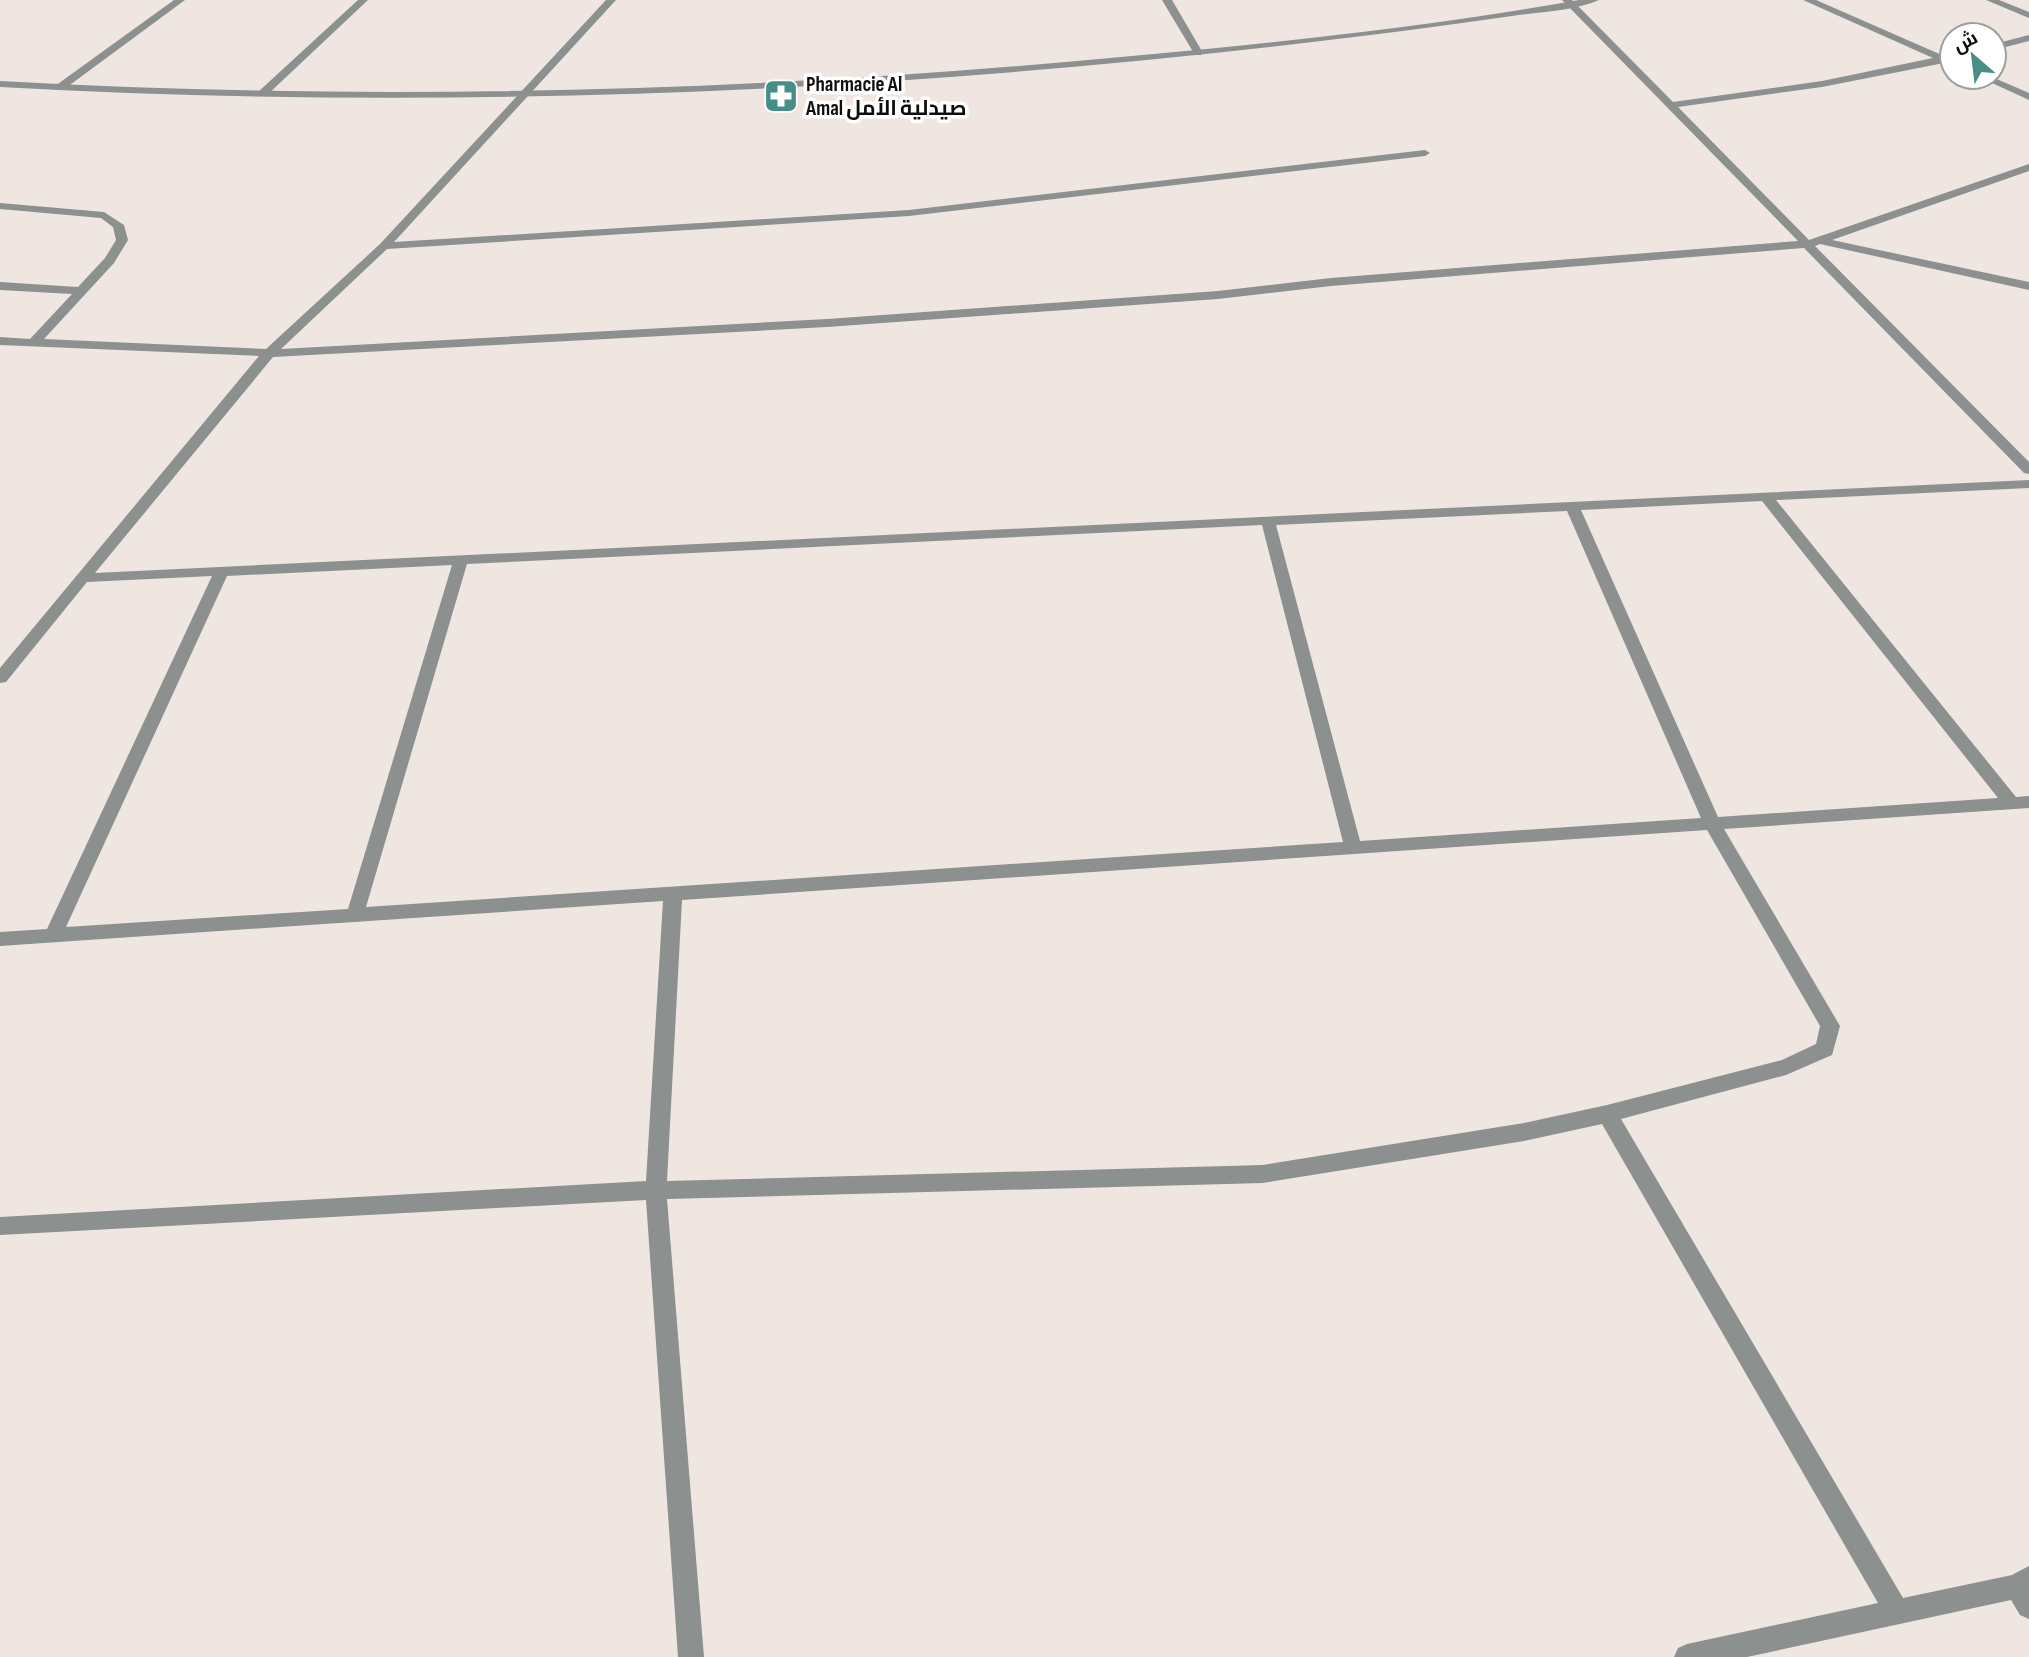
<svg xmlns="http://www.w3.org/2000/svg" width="2029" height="1657" font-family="'Sofia Sans Condensed',Cairo,sans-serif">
  <rect width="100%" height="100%" fill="#efe6e2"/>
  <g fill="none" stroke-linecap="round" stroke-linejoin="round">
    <g fill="#8c908f" fill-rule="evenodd">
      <path d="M174,0H185L63,90H55V86Z"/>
      <path d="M358,0H368L266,96H258V92Z"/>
      <path d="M606,0H616L394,242L909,210L1425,150L1430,153L1425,156L909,216L387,249L281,349L827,319L1218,291L1331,278L1798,241L1562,0H1572L1673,102L1822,81L1933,58L1803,0H1816L1944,56L1952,54L1949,62L1822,87L1678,107L1809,240L2029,164V171L1832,240L2029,282V290L1820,244L1815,246L2029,462V474L2024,473L1804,248L1331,286L1218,299L827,327L273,357L95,573L2029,480V488L1776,500L2016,797L2029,796V808L1724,829L1840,1026L1832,1055L1786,1075L1621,1119L1903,1598L2012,1575L2029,1566V1619L2020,1615L2011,1600L1747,1657H1674L1678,1648L1687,1644L1878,1603L1602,1124L1524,1141L1263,1183L667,1199L704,1657H678L646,1200L0,1235V1217L646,1181L663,901L0,946V932L47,929L212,576L87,582L6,682L0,683V668L259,356L0,345V337L30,339L72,294L0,290V282L78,287L105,258L116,240L113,227L101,218L0,209V203L104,212L124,225L128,240L114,263L44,339L266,349L380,244ZM1762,501L1998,798L1718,817L1581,510ZM1567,511L1701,818L1360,841L1276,525ZM1262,525L1343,842L366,907L467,564ZM452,565L348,909L66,927L227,576ZM1707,830L1820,1026L1816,1044L1782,1060L1607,1105L1524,1123L1263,1165L667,1181L682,900Z"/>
      <path d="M1162,0H1172L1203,53L1201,55H1195Z"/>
      <path d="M1986,0H1999L2029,12V18Z"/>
      <path d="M2029,35V41L1994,50V44Z"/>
      <path d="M1979,77H1992L2029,93V100Z"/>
    </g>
    <path fill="#8c908f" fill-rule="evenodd" d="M1579,0H1599C1574,11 1539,12 1512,16C1443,26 1374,35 1304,43C871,94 435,111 0,87V81C374,102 748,92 1121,57C1273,43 1428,27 1579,0Z"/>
  </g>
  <defs>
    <g id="pharmacy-square" transform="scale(1.75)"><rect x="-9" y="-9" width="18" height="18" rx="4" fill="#478e89" stroke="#fff"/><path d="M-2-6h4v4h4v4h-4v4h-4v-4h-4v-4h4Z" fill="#fff"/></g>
  </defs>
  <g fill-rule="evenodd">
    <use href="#pharmacy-square" x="781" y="96"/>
  </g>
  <g text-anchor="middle" stroke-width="7" stroke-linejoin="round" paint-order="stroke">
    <g font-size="21" font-weight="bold" fill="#0f0d0c" stroke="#fff" text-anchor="start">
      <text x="806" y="91">Pharmacie Al<tspan x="806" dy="24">Amal صيدلية الأمل</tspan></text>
    </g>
  </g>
  <g transform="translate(1973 56) rotate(332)"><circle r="33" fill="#ffffff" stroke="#9f9e9e" stroke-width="2"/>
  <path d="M0-5L12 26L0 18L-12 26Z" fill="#478e89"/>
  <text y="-10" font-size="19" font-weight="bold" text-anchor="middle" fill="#0f0d0c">ش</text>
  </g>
</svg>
